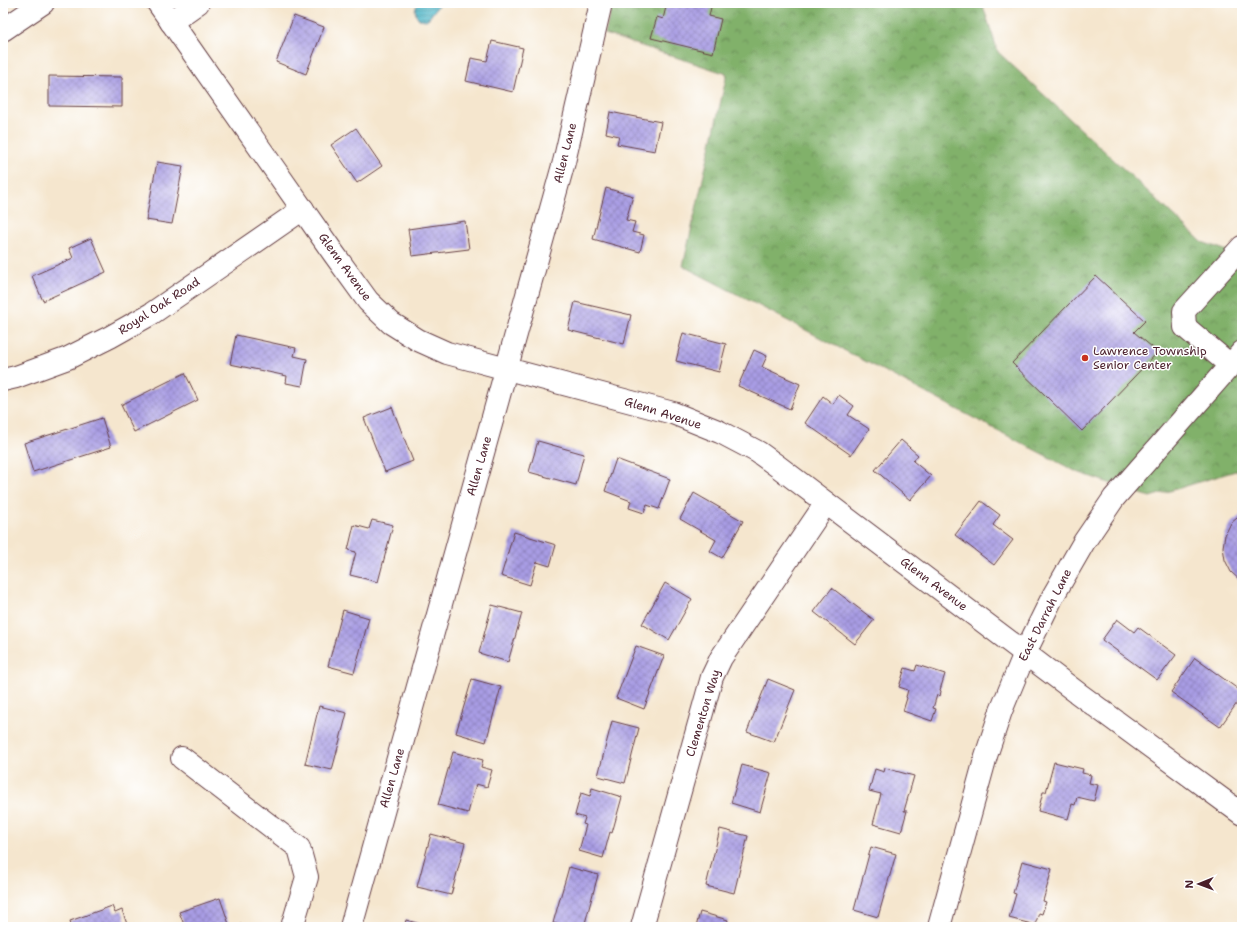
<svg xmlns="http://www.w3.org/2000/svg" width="1245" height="930" font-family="'Shantell Sans',sans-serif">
  <defs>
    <pattern id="forest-crowns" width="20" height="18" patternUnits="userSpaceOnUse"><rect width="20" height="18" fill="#81b16b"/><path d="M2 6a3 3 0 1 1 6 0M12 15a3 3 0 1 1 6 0" fill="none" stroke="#6c8f58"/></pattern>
    <pattern id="water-rules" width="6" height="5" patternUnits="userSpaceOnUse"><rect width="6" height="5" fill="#47b3c4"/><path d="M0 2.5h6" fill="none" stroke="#3d919f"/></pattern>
    <pattern id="building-cross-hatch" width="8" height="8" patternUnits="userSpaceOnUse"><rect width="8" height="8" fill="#a89ce4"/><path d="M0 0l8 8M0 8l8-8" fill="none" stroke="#8b7fb9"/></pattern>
  </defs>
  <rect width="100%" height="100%" fill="#fff"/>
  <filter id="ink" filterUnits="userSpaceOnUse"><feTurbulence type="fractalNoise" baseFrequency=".025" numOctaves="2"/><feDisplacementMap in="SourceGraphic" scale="8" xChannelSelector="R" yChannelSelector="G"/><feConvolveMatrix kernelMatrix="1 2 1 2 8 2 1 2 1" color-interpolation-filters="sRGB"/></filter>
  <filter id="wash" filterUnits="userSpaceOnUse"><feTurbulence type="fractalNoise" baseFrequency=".012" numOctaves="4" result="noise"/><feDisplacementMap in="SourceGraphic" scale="16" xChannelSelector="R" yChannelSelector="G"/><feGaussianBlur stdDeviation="0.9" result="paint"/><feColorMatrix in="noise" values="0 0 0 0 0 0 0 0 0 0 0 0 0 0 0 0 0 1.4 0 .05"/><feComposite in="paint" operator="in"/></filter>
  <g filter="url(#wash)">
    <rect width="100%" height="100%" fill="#f5e6ce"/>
    <path fill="url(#forest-crowns)" stroke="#66684b" d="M612,3H982L998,52L1202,242L1242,256V469L1150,497L1077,472L683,266L727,74L605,34Z"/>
    <path fill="url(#water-rules)" stroke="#486978" d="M419,3H440L429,18L426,20L419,19C414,13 414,8 419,3Z"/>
    <g id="blocks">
      <g fill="url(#building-cross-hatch)">
        <path d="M667,3H712L709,16L721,19L713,53L651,38L657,17L663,19Z"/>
        <path d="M294,16L324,27L306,74L276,62Z"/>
        <path d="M492,41L523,48L513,92L466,81L471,58L487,61Z"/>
        <path d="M49,76L122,77V107L49,106Z"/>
        <path d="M610,112L661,122L655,151L617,144L619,136L606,133Z"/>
        <path d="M356,128L382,166L357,183L331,145Z"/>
        <path d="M157,162L183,166L172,224L146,220Z"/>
        <path d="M606,188L633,196L626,220L635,222L632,232L644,235L640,252L593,239Z"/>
        <path d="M465,221L469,249L412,256L408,229Z"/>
        <path d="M91,238L106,272L43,301L32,276L73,258L69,248Z"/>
        <path d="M1096,276L1145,321L1134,332L1158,352L1082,431L1012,363Z"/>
        <path d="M575,302L631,315L624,344L568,330Z"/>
        <path d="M683,333L726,344L719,372L676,361Z"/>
        <path d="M236,335L296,348L294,356L307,359L302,386L286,383L287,376L230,364Z"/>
        <path d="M754,350L767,356L762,367L800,384L790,409L738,386Z"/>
        <path d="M185,373L198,400L134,432L121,405Z"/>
        <path d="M839,395L854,406L848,415L869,429L851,455L805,423L823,396L833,404Z"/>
        <path d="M392,407L413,461L385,472L364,418Z"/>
        <path d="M102,418L111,447L33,472L24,443Z"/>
        <path d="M901,440L918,455L913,461L931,476L910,500L875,470Z"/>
        <path d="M538,441L584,454L576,485L529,472Z"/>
        <path d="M616,459L670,479L659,509L647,505L644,513L629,508L631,501L605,491Z"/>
        <path d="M694,493L743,521L722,558L710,551L716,540L680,519Z"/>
        <path d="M981,501L1000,515L993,525L1013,540L994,565L955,535Z"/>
        <path d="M1242,514V582L1231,572L1225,560L1223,547L1225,535L1231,523Z"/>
        <path d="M372,520L393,525L378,582L350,575L356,552L348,550L354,525L369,529Z"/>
        <path d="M514,532L556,545L550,566L537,562L530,585L501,576Z"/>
        <path d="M665,583L692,599L669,640L642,624Z"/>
        <path d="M832,588L874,620L855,644L814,612Z"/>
        <path d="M492,605L522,613L508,662L479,653Z"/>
        <path d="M343,610L369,618L354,673L328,666Z"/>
        <path d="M1117,619L1134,632L1138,627L1176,655L1157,680L1102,640Z"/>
        <path d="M636,646L664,656L644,709L616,698Z"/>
        <path d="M1195,658L1242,692V696L1220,727L1171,692Z"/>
        <path d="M917,665L945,674L940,690L941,691L940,696L937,695L933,708L936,709L932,721L903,711L907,698L906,697L908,690L899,687L905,668L915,671Z"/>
        <path d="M472,679L501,687L486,742L456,733Z"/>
        <path d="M768,679L795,690L774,742L747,732Z"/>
        <path d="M319,706L347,713L332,770L305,764Z"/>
        <path d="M612,721L639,728L625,783L598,776Z"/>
        <path d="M453,752L483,760L481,767L492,770L487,787L476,784L468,813L438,805Z"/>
        <path d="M1054,762L1083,769L1082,773L1091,775L1089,783L1098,785L1094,801L1077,797L1075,805L1072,804L1068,819L1038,811L1043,792H1046Z"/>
        <path d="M742,765L771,773L760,812L731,803Z"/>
        <path d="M885,768L914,776L904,811H907L901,832L873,824L881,794L869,791L875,769L884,772Z"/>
        <path d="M592,788L622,797L612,833L610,832L603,858L579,851L586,825L583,824L585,818L575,815L581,793L590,796Z"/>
        <path d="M720,829L748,836L734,893L706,886Z"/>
        <path d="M431,834L465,843L451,895L417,887Z"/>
        <path d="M871,847L896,854L878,917L854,910Z"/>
        <path d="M1022,861L1052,869L1043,901L1046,902L1042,914L1039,913L1035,925L1009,918L1016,894L1013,893Z"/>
        <path d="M569,867L598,875L584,927H569L553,923Z"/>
        <path d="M220,898L230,927H185L179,912Z"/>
        <path d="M112,906L115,913L122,910L128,927H72L70,921Z"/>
        <path d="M700,912L728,920L726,927H696Z"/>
        <path d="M406,920L431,927H404Z"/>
        <path d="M241,923L242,927H232Z"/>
      </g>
    </g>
  </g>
  <g filter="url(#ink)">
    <use href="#blocks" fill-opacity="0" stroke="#643d43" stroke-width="1"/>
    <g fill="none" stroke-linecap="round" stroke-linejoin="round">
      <g stroke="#643d43" stroke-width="24">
        <g id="minor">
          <path d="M158,3L334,254L368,301L391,323L418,340L447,353L673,413L720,432L758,452L776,465L1079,694L1242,814"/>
          <path d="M171,22L198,3"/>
          <path d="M3,30L43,3"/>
          <path d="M1230,365L1185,327L1184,311L1242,247"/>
          <path d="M3,380L16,377L68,358L110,337L151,314L303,209"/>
          <path d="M182,758L299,848L307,877L292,927"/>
          <path d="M351,927L564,162L601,3"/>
          <path d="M642,927L712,677L721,658L826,503"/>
          <path d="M939,927L986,756L1001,711L1025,653L1053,596L1084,542L1114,498L1242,352"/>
        </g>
      </g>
      <use href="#minor" stroke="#fff" stroke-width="22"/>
    </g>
  </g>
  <circle fill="#c8321e" stroke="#fff" stroke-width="1.5" cx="1085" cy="358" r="4"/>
  <g text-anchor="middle" stroke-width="3" stroke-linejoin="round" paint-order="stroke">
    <g font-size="12" fill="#4a1f2b" stroke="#fff">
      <text transform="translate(565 153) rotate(-76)" y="4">Allen Lane</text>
      <text transform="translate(345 267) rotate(54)" y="4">Glenn Avenue</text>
      <text transform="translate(159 306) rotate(-33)" y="4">Royal Oak Road</text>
      <text transform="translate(663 413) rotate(18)" y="4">Glenn Avenue</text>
      <text transform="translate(479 466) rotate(-74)" y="4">Allen Lane</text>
      <text transform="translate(934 584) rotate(37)" y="4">Glenn Avenue</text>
      <text transform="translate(1045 615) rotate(-63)" y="4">East Darrah Lane</text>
      <text transform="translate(703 713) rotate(-73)" y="4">Clementon Way</text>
      <text transform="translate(392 778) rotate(-74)" y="4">Allen Lane</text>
    </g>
    <g font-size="12" fill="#4a1f2b" stroke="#fff" text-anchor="start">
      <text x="1093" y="355">Lawrence Township<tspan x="1093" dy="14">Senior Center</tspan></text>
    </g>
  </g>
  <rect width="1245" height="930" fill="none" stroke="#fff" stroke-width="16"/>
  <g transform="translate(1199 884) rotate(269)" stroke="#ffffff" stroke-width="3" paint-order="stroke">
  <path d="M0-3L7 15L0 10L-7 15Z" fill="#4a1f2b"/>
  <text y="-6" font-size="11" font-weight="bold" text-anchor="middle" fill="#4a1f2b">N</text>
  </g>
</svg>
